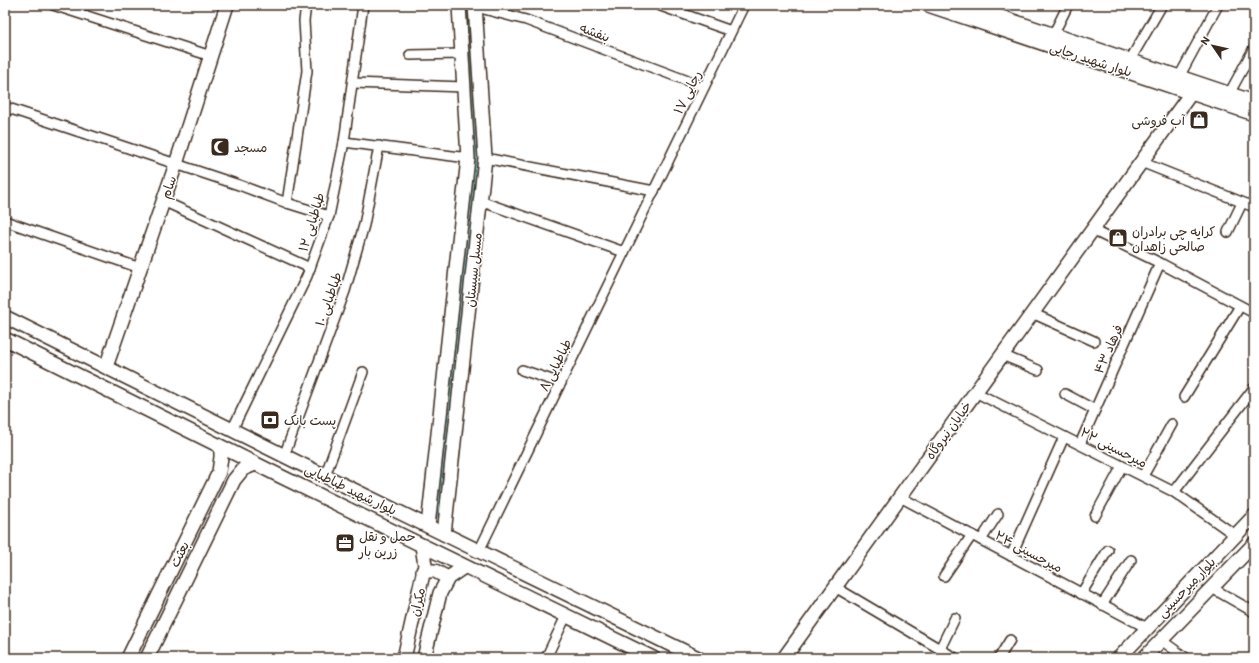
<svg xmlns="http://www.w3.org/2000/svg" width="1259" height="663" font-family="Itim,'Playpen Sans Arabic',sans-serif">
  <rect width="100%" height="100%" fill="#fff"/>
  <filter id="ink" filterUnits="userSpaceOnUse"><feTurbulence type="fractalNoise" baseFrequency=".025" numOctaves="2"/><feDisplacementMap in="SourceGraphic" scale="8" xChannelSelector="R" yChannelSelector="G"/><feConvolveMatrix kernelMatrix="1 2 1 2 8 2 1 2 1" color-interpolation-filters="sRGB"/></filter>
  <g filter="url(#ink)">
    <g fill="none" stroke-linecap="round" stroke-linejoin="round">
      <path stroke="#8cdce7" stroke-width="10" d="M439,513L477,158L476,124L467,5"/>
      <g stroke="#3b2a1e" stroke-width="12">
        <g id="street">
          <path d="M53,5L211,56"/>
          <path d="M306,5L304,21L307,71L287,203L329,216"/>
          <path d="M658,5L731,31"/>
          <path d="M476,7L526,20L704,87"/>
          <path d="M1053,35L1068,5"/>
          <path d="M410,55L462,54"/>
          <path d="M1130,60L1162,5"/>
          <path d="M1179,77L1218,5"/>
          <path d="M353,83L464,87"/>
          <path d="M1229,94L1254,48"/>
          <path d="M5,107L239,185L287,203"/>
          <path d="M344,142L468,158"/>
          <path d="M485,158L654,191"/>
          <path d="M1141,162L1254,207"/>
          <path d="M163,201L310,268"/>
          <path d="M480,201L624,252"/>
          <path d="M5,221L140,268"/>
          <path d="M1092,230L1160,263L1254,313"/>
          <path d="M1228,232L1242,203"/>
          <path d="M1032,313L1094,341"/>
          <path d="M1002,355L1038,370"/>
          <path d="M522,370L561,383"/>
          <path d="M975,392L1174,492L1235,535"/>
          <path d="M1065,394L1095,410"/>
          <path d="M1184,397L1240,306"/>
          <path d="M232,430L307,276L329,216L344,142L363,5"/>
          <path d="M1080,444L1160,263"/>
          <path d="M284,456L345,291L364,225L379,146"/>
          <path d="M325,476L363,372"/>
          <path d="M1143,476L1172,424"/>
          <path d="M1174,492L1254,388"/>
          <path d="M900,497L1147,628"/>
          <path d="M1095,516L1122,466"/>
          <path d="M981,540L998,514"/>
          <path d="M479,551L744,5"/>
          <path d="M1011,556L1064,437"/>
          <path d="M944,576L972,535"/>
          <path d="M835,587L955,658"/>
          <path d="M1212,588L1254,612"/>
          <path d="M1081,594L1108,550"/>
          <path d="M1102,605L1131,560"/>
          <path d="M1161,640L1186,658"/>
          <path d="M940,649L955,618"/>
          <path d="M546,658L566,616"/>
          <path d="M999,658L1010,640"/>
        </g>
      </g>
      <g stroke="#3b2a1e" stroke-width="16">
        <g id="secondary">
          <path d="M928,5L1254,114"/>
          <path d="M965,5L1254,102"/>
          <path d="M5,317L325,476L698,658"/>
          <path d="M5,339L280,476L653,658"/>
          <path d="M106,367L176,164L227,5"/>
          <path d="M428,526L468,158L459,5"/>
          <path d="M444,534L485,158L475,5"/>
          <path d="M423,571H435L448,578"/>
          <path d="M128,658L219,472L221,457V447"/>
          <path d="M147,658L234,480L243,469L255,464"/>
          <path d="M404,658L425,565L422,546"/>
          <path d="M424,658L440,593L448,578L464,567"/>
          <path d="M784,658L1191,93"/>
          <path d="M1119,658L1254,516"/>
          <path d="M1144,658L1254,544"/>
        </g>
      </g>
      <use href="#street" stroke="#fff" stroke-width="9"/>
      <use href="#secondary" stroke="#fff" stroke-width="13"/>
    </g>
  </g>
  <defs>
    <g id="shop-square" transform="scale(1)"><rect x="-9" y="-9" width="18" height="18" rx="4" fill="#3b2a1e" stroke="#fff"/><path d="M-5-2.5h2.3a2.7 3.5 0 0 1 5.4 0H5L5.5 6h-11ZM-1.5-2.5h3a1.5 2.3 0 0 0-3 0Z" fill="#fff"/></g>
    <g id="mosque-square" transform="scale(1)"><rect x="-9" y="-9" width="18" height="18" rx="4" fill="#3b2a1e" stroke="#fff"/><path d="M3.5-4.9A6 6 0 1 0 3.5 4.9A5 5 0 1 1 3.5-4.9Z" fill="#fff"/></g>
    <g id="bank-square" transform="scale(1)"><rect x="-9" y="-9" width="18" height="18" rx="4" fill="#3b2a1e" stroke="#fff"/><path d="M-6-4H6V4H-6ZM0-2.3a2.3 2.3 0 1 0 0 4.6a2.3 2.3 0 1 0 0-4.6Z" fill="#fff"/></g>
    <g id="office-square" transform="scale(1)"><rect x="-9" y="-9" width="18" height="18" rx="4" fill="#3b2a1e" stroke="#fff"/><path d="M-6-3h4V-5.5h4V-3h4V5H-6ZM-1-4.5V-3h2v-1.5ZM-6 0V1H6V0Z" fill="#fff"/></g>
  </defs>
  <g fill-rule="evenodd">
    <use href="#shop-square" x="1199" y="120"/>
    <use href="#mosque-square" x="220" y="147"/>
    <use href="#shop-square" x="1118" y="238"/>
    <use href="#bank-square" x="270" y="420"/>
    <use href="#office-square" x="345" y="543"/>
  </g>
  <g text-anchor="middle" stroke-width="3" stroke-linejoin="round" paint-order="stroke">
    <g font-size="13" fill="#3b2a1e" stroke="#fff">
      <text transform="translate(595 32) rotate(21)" y="5">بنفشه</text>
      <text transform="translate(1091 59) rotate(18)" y="5">بلوار شهید رجایی</text>
      <text transform="translate(687 92) rotate(-64)" y="5">رجایی ۱۷</text>
      <text transform="translate(168 187) rotate(-71)" y="5">سام</text>
      <text transform="translate(311 222) rotate(-73)" y="5">طباطبایی ۱۲</text>
      <text transform="translate(473 270) rotate(-84)" y="5">مسیل سیستان</text>
      <text transform="translate(328 299) rotate(-71)" y="5">طباطبایی ۱۰</text>
      <text transform="translate(1108 349) rotate(-66)" y="5">فرهاد ۴۳</text>
      <text transform="translate(555 365) rotate(-64)" y="5">طباطبایی ۸</text>
      <text transform="translate(948 430) rotate(-54)" y="5">خیابان نیروگاه</text>
      <text transform="translate(1114 447) rotate(27)" y="5">میرحسینی ۲۲</text>
      <text transform="translate(351 489) rotate(26)" y="5">بلوار شهید طباطبایی</text>
      <text transform="translate(1029 551) rotate(28)" y="5">میرحسینی ۲۴</text>
      <text transform="translate(179 554) rotate(-64)" y="5">بعثت</text>
      <text transform="translate(1186 587) rotate(-46)" y="5">بلوار میرحسینی</text>
      <text transform="translate(417 602) rotate(-77)" y="5">مکران</text>
    </g>
    <g font-size="13" fill="#3b2a1e" stroke="#fff" text-anchor="start">
      <text x="1185" y="125" text-anchor="end">آب فروشی</text>
      <text x="234" y="152">مسجد</text>
      <text x="1132" y="236">کرایه چی برادران<tspan x="1132" dy="15">صالحی زاهدان</tspan></text>
      <text x="284" y="425">پست بانک</text>
      <text x="359" y="541">حمل و نقل<tspan x="359" dy="15">زرین بار</tspan></text>
    </g>
  </g>
  <rect width="1259" height="663" fill="none" stroke="#fff" stroke-width="20"/>
  <rect x="10" y="10" width="1239" height="643" fill="none" stroke="#3b2a1e" stroke-width="1.5" filter="url(#ink)"/>
  <g transform="translate(1213 46) rotate(304)" stroke="#ffffff" stroke-width="3" paint-order="stroke">
  <path d="M0-3L7 15L0 10L-7 15Z" fill="#3b2a1e"/>
  <text y="-6" font-size="11" font-weight="bold" text-anchor="middle" fill="#3b2a1e">N</text>
  </g>
</svg>
